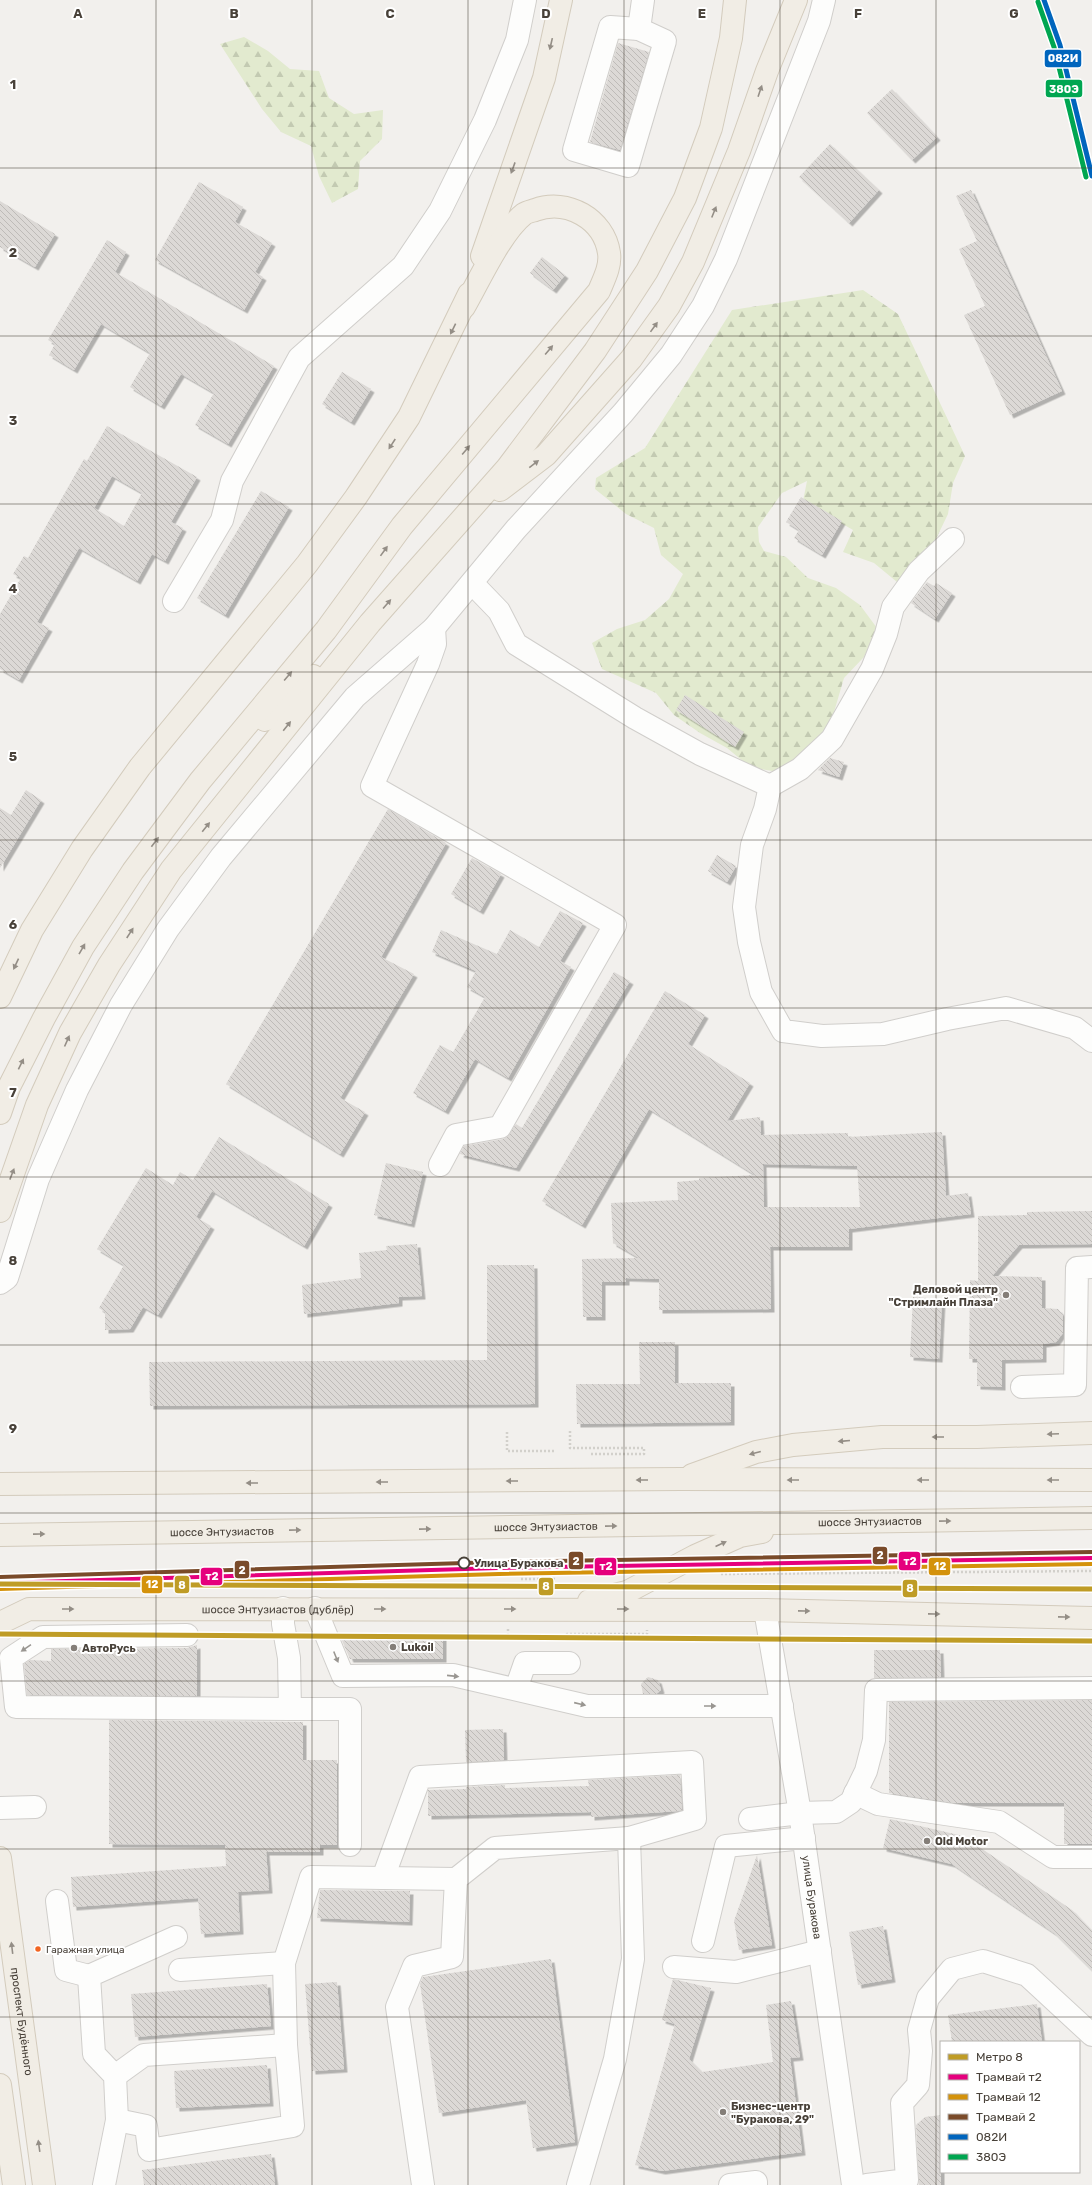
<svg xmlns="http://www.w3.org/2000/svg" width="1092" height="2185" font-family="Rubik,sans-serif">
  <defs>
    <pattern id="forest-firs" width="22" height="20" patternUnits="userSpaceOnUse"><rect width="22" height="20" fill="#e2eacf"/><path d="M5 1l3.5 6h-7zM16 11l3.5 6h-7z" fill="#c3cab2"/></pattern>
    <pattern id="building-back-hatch" width="6" height="6" patternUnits="userSpaceOnUse"><rect width="6" height="6" fill="#dcd9d6"/><path d="M-1 5l2 2M0 0l6 6M5-1l2 2" fill="none" stroke="#bebbb8"/></pattern>
    <filter id="shadow"><feDropShadow dx="3.5" dy="3.5" stdDeviation="0" flood-color="#0004"/></filter>
  </defs>
  <rect width="100%" height="100%" fill="#f2f0ed"/>
  <g fill="url(#forest-firs)">
    <path d="M244,37L268,51L290,69L319,71L329,98L354,114L383,110L382,139L360,161L358,189L332,203L319,176L311,146L281,132L262,109L220,44Z"/>
    <path d="M863,290L898,314L965,456L953,483L948,514L935,541L919,564L897,582L874,563L843,552L853,530L803,501L807,481L782,493L758,527L759,542L764,551L786,557L808,578L836,588L860,605L877,628L864,657L844,678L827,736L778,772L750,767L727,748L700,733L674,715L656,693L602,669L592,643L617,629L645,620L669,599L683,574L661,555L654,528L626,514L595,489L596,478L645,448L732,310Z"/>
  </g>
  <g fill="url(#building-back-hatch)" fill-rule="evenodd" filter="url(#shadow)">
    <path d="M618,43L649,52L620,150L590,142Z"/>
    <path d="M892,89L937,137L912,160L867,113Z"/>
    <path d="M830,144L879,190L849,223L799,177Z"/>
    <path d="M199,182L243,207L235,222L272,243L255,272L263,277L244,310L155,260Z"/>
    <path d="M971,190L1062,391L1010,415L964,315L985,306L959,249L977,241L956,196Z"/>
    <path d="M0,201L55,234L35,267L0,247Z"/>
    <path d="M107,240L126,252L115,272L274,366L228,444L195,425L214,393L181,374L161,406L130,387L150,353L101,324L74,370L49,355L55,344L48,340Z"/>
    <path d="M542,257L565,275L553,290L530,273Z"/>
    <path d="M342,372L371,389L351,422L322,404Z"/>
    <path d="M107,426L197,477L171,522L183,528L165,561L152,554L137,581L79,548L37,622L49,628L19,680L0,669V614L21,578L13,574L24,556L28,558L84,459L87,461ZM112,476L142,493L124,526L94,508Z"/>
    <path d="M261,491L289,507L225,615L197,598Z"/>
    <path d="M801,497L842,521L822,555L794,538L799,530L786,522Z"/>
    <path d="M927,582L934,586L936,583L952,593L935,619L911,603Z"/>
    <path d="M685,695L744,732L735,747L676,710Z"/>
    <path d="M830,758L844,762L839,777L818,770Z"/>
    <path d="M26,790L41,800L0,868V808L11,815Z"/>
    <path d="M388,809L446,843L381,957L414,974L340,1098L365,1112L340,1154L226,1084Z"/>
    <path d="M717,855L736,866L727,882L708,871Z"/>
    <path d="M472,858L501,874L480,911L451,894Z"/>
    <path d="M560,911L583,923L560,961L571,967L508,1078L475,1059L445,1111L413,1093L440,1045L453,1052L485,997L467,987L476,971L432,952L441,930L497,954L510,930L539,947Z"/>
    <path d="M614,972L630,981L516,1168L460,1154L464,1146L503,1139L507,1137L516,1124L522,1128Z"/>
    <path d="M665,991L705,1015L688,1044L750,1083L727,1121L760,1117L761,1135L848,1133V1137L942,1132L946,1196L968,1193L971,1214L849,1229V1247H770L771,1309L659,1310V1279L626,1278V1282H602V1317H583L582,1259L639,1258L613,1243L611,1203L678,1200L677,1182L699,1180V1178L755,1175L649,1109L582,1225L542,1201ZM763,1164L857,1166L860,1207H764Z"/>
    <path d="M219,1137L329,1204L304,1246L212,1191L196,1217L211,1226L158,1315L143,1307L130,1329L105,1330V1312L99,1308L124,1265L97,1249L146,1168L173,1185L180,1172L193,1180Z"/>
    <path d="M386,1163L423,1172L411,1224L374,1215Z"/>
    <path d="M1092,1211V1244L1019,1245L992,1276L1042,1277V1308L1058,1309L1063,1315V1333L1056,1342L1043,1344V1359L1002,1360V1387L977,1386V1359H969L970,1280L978,1281V1216L1027,1215V1212Z"/>
    <path d="M417,1244L422,1296L399,1297V1303L304,1314L302,1285L361,1278L359,1253L387,1250L386,1246Z"/>
    <path d="M487,1265H534L535,1404L150,1406L149,1362L487,1360Z"/>
    <path d="M913,1297L942,1299L939,1359L910,1357Z"/>
    <path d="M639,1342H675V1383H731V1422L577,1424L576,1384H640Z"/>
    <path d="M340,1636H443V1659H350Z"/>
    <path d="M197,1645V1696L27,1695L24,1664L30,1660L51,1661V1649L187,1648Z"/>
    <path d="M874,1650H940L941,1677L874,1678Z"/>
    <path d="M648,1677L658,1680L661,1690L656,1694H643L641,1684Z"/>
    <path d="M1092,1700V1844H1064V1803H954L889,1793V1702Z"/>
    <path d="M109,1720L303,1722V1760H337V1845H320V1852H266L269,1890L238,1892L240,1931L201,1934L198,1898L73,1907L71,1877L226,1866L225,1845L109,1844Z"/>
    <path d="M503,1729L504,1760L466,1762L465,1730Z"/>
    <path d="M680,1775L682,1810L678,1811L591,1817V1812L428,1816V1790L466,1789V1787L505,1785V1788L589,1786L588,1780Z"/>
    <path d="M890,1819L963,1836L1072,1910L1092,1931V1971L1054,1933L952,1864L883,1848Z"/>
    <path d="M757,1855L772,1945L739,1950L734,1921Z"/>
    <path d="M320,1890L410,1891L409,1922L317,1918Z"/>
    <path d="M883,1926L892,1979L858,1985L849,1932Z"/>
    <path d="M551,1959L575,2142L533,2148L526,2100L439,2113L420,1984L423,1977Z"/>
    <path d="M673,1979L711,1988L689,2059L702,2072L773,2062L766,2005L791,2001L800,2057L790,2058L802,2152L662,2171L635,2165L675,2024L662,2020Z"/>
    <path d="M337,1982L344,2069L312,2071L305,1984Z"/>
    <path d="M267,1984L271,2026L135,2037L131,1994Z"/>
    <path d="M1037,2004L1042,2042H952L948,2015Z"/>
    <path d="M267,2065L270,2103L176,2108L174,2071Z"/>
    <path d="M941,2115V2185H919L916,2125L925,2117Z"/>
    <path d="M271,2154L275,2185H144L142,2170Z"/>
  </g>
  <g fill="none" stroke-linecap="round" stroke-linejoin="round">
    <g stroke="#d0cecb" stroke-width="24">
      <g id="minor">
        <path d="M610,27L639,29L665,41L628,166L574,150Z"/>
        <path d="M639,29L643,0"/>
        <path d="M953,539L919,571L893,607L886,634L872,669L832,739L800,769L770,786L765,809L752,845L744,907L749,942L761,992L783,1031L822,1036L883,1034L947,1019L1006,1008L1075,1028L1092,1041"/>
        <path d="M472,583L499,611L516,644L635,718L700,754L770,786"/>
        <path d="M174,601L222,520L232,481L299,358L403,266L440,211L485,120L517,40L525,0"/>
        <path d="M434,628L435,644L428,664L372,786L615,925L500,1127L456,1135L440,1165"/>
        <path d="M0,1283L7,1278L38,1179L77,1090L121,1005L168,929L221,857L355,697L434,628L516,529L623,413L671,355L703,306L726,259L819,21L824,0"/>
        <path d="M1022,1387L1075,1385L1077,1268L1092,1267"/>
        <path d="M315,1608L343,1676L453,1675L587,1706H782"/>
        <path id="s1" d="M765,1610L800,1813L853,2185"/>
        <path d="M187,1635L43,1637L11,1658L16,1707L290,1709L289,1658L283,1624V1608"/>
        <path d="M516,1689L525,1663H569"/>
        <path d="M290,1709H350V1845"/>
        <path d="M855,1793L878,1804L999,1822L1053,1857H1092"/>
        <path d="M0,1808L35,1807"/>
        <path d="M750,1819L800,1813L836,1812L851,1802L866,1771L874,1740L876,1690L1092,1688"/>
        <path d="M383,1878L420,1777L692,1762L695,1819L629,1838"/>
        <path d="M57,1901L66,1970L89,1976"/>
        <path d="M703,1941L726,1846L804,1838"/>
        <path d="M674,1967L736,1972L820,1951"/>
        <path d="M180,1970L284,1963"/>
        <path d="M115,2076L144,2055L286,2045"/>
        <path d="M117,2120L146,2126L149,2150L293,2126L286,2045L284,1963L311,1877L456,1879"/>
        <path d="M104,2185L117,2120L115,2076L94,2054L89,1976L176,1937"/>
        <path d="M423,2185L397,2007L414,1966L452,1957L456,1879L495,1848L629,1838L633,1959L615,2059L578,2185"/>
        <path d="M730,2185L756,2182V2185"/>
        <path d="M867,2185L907,2180L902,2103L918,2085L921,2051L919,2030L928,1998L952,1969L983,1961L1027,1975L1092,2035"/>
      </g>
    </g>
    <g stroke="#d3cbbc" stroke-width="24">
      <g id="major">
        <path d="M482,256L544,78L561,0"/>
        <path d="M500,490L546,455L631,359L669,306L693,262L739,151L767,71L796,0"/>
        <path d="M265,720L313,676"/>
        <path d="M0,997L32,930L82,849L140,767L307,564L356,497L409,417L469,294"/>
        <path d="M0,1113L9,1087L44,1018L83,947L133,871L200,781L326,630L402,526L599,291C604,279 611,266 609,253C604,219 567,198 535,210C532,211 527,212 524,214C501,232 479,281 464,307"/>
        <path d="M0,1211L37,1105L70,1033L109,965L171,870L370,623L507,468L595,351L647,271L685,198L711,128L731,38L735,0"/>
        <path d="M692,1475L756,1452L793,1445L882,1437H977L1092,1433"/>
        <path d="M0,1484L681,1479L1092,1480"/>
        <path id="s2" d="M0,1535L1092,1518"/>
        <path d="M589,1601L627,1592L695,1556L740,1536L762,1532"/>
        <path id="s3" d="M0,1623L29,1609L765,1610L1092,1618"/>
        <path id="s4" d="M0,1858L44,2185"/>
        <path d="M0,2085L14,2185"/>
      </g>
    </g>
    <g stroke="#d2d0cb" stroke-width="2.5" stroke-dasharray="2 2" stroke-linecap="butt">
      <path d="M570,1431V1448H644V1454H590"/>
      <path d="M507,1432V1451H556"/>
      <path d="M721,1574L1092,1571"/>
      <path d="M521,1579H556"/>
      <path d="M508,1629V1638"/>
      <path d="M567,1639V1634H647V1630"/>
    </g>
    <use href="#minor" stroke="#fdfdfc" stroke-width="22"/>
    <use href="#major" stroke="#f1ede5" stroke-width="22"/>
    <g stroke="#fff" stroke-width="8">
      <path id="rail-1" d="M1044,0L1060,45L1092,176"/>
    </g>
    <g stroke="#fff" stroke-width="8">
      <path id="rail-2" d="M1038,2L1054,47L1086,177"/>
    </g>
    <use href="#rail-1" stroke="#0065bd" stroke-width="5"/>
    <use href="#rail-2" stroke="#00a651" stroke-width="5"/>
    <g stroke="#fff" stroke-width="7">
      <path id="tram-1" d="M0,1583L499,1568L1092,1558"/>
    </g>
    <g stroke="#fff" stroke-width="7">
      <path id="tram-2" d="M0,1589L499,1574L1092,1564"/>
    </g>
    <g stroke="#fff" stroke-width="7">
      <path id="tram-3" d="M0,1577L499,1562L1092,1552"/>
    </g>
    <use href="#tram-1" stroke="#e5007d" stroke-width="4"/>
    <use href="#tram-2" stroke="#d4920b" stroke-width="4"/>
    <use href="#tram-3" stroke="#7a4b2a" stroke-width="4"/>
    <g stroke="#fff" stroke-width="8">
      <g id="metro-1">
        <path d="M0,1584L1092,1589"/>
        <path d="M0,1634L1092,1641"/>
      </g>
    </g>
    <use href="#metro-1" stroke="#bf9c26" stroke-width="5"/>
  </g>
  <defs><path id="oneway-solid" d="M-6-.8H1V-3.2L6.5 0L1 3.2V.8H-6Z"/></defs>
  <g fill="#948e86">
    <use href="#oneway-solid" transform="translate(551 44) rotate(103)"/>
    <use href="#oneway-solid" transform="translate(760 91) rotate(-71)"/>
    <use href="#oneway-solid" transform="translate(513 168) rotate(110)"/>
    <use href="#oneway-solid" transform="translate(714 212) rotate(-68)"/>
    <use href="#oneway-solid" transform="translate(654 327) rotate(-54)"/>
    <use href="#oneway-solid" transform="translate(453 329) rotate(116)"/>
    <use href="#oneway-solid" transform="translate(549 350) rotate(-50)"/>
    <use href="#oneway-solid" transform="translate(392 444) rotate(123)"/>
    <use href="#oneway-solid" transform="translate(466 450) rotate(-50)"/>
    <use href="#oneway-solid" transform="translate(534 464) rotate(-38)"/>
    <use href="#oneway-solid" transform="translate(384 551) rotate(-54)"/>
    <use href="#oneway-solid" transform="translate(387 604) rotate(-49)"/>
    <use href="#oneway-solid" transform="translate(288 676) rotate(-50)"/>
    <use href="#oneway-solid" transform="translate(287 726) rotate(-51)"/>
    <use href="#oneway-solid" transform="translate(206 827) rotate(-51)"/>
    <use href="#oneway-solid" transform="translate(155 842) rotate(-53)"/>
    <use href="#oneway-solid" transform="translate(130 933) rotate(-57)"/>
    <use href="#oneway-solid" transform="translate(82 949) rotate(-60)"/>
    <use href="#oneway-solid" transform="translate(16 964) rotate(115)"/>
    <use href="#oneway-solid" transform="translate(67 1041) rotate(-66)"/>
    <use href="#oneway-solid" transform="translate(21 1064) rotate(-64)"/>
    <use href="#oneway-solid" transform="translate(12 1174) rotate(-69)"/>
    <use href="#oneway-solid" transform="translate(1053 1434) rotate(178)"/>
    <use href="#oneway-solid" transform="translate(938 1437) rotate(-180)"/>
    <use href="#oneway-solid" transform="translate(844 1441) rotate(175)"/>
    <use href="#oneway-solid" transform="translate(755 1453) rotate(165)"/>
    <use href="#oneway-solid" transform="translate(642 1480) rotate(180)"/>
    <use href="#oneway-solid" transform="translate(793 1480) rotate(-180)"/>
    <use href="#oneway-solid" transform="translate(923 1480) rotate(-180)"/>
    <use href="#oneway-solid" transform="translate(1053 1480) rotate(-180)"/>
    <use href="#oneway-solid" transform="translate(512 1481) rotate(180)"/>
    <use href="#oneway-solid" transform="translate(382 1482) rotate(180)"/>
    <use href="#oneway-solid" transform="translate(252 1483) rotate(180)"/>
    <use href="#oneway-solid" transform="translate(945 1521) rotate(-1)"/>
    <use href="#oneway-solid" transform="translate(611 1526) rotate(-1)"/>
    <use href="#oneway-solid" transform="translate(425 1529) rotate(-1)"/>
    <use href="#oneway-solid" transform="translate(295 1530) rotate(-1)"/>
    <use href="#oneway-solid" transform="translate(39 1534) rotate(-1)"/>
    <use href="#oneway-solid" transform="translate(721 1544) rotate(-24)"/>
    <use href="#oneway-solid" transform="translate(68 1609)"/>
    <use href="#oneway-solid" transform="translate(380 1609)"/>
    <use href="#oneway-solid" transform="translate(510 1609)"/>
    <use href="#oneway-solid" transform="translate(623 1609)"/>
    <use href="#oneway-solid" transform="translate(804 1611) rotate(1)"/>
    <use href="#oneway-solid" transform="translate(934 1614) rotate(1)"/>
    <use href="#oneway-solid" transform="translate(1064 1617) rotate(1)"/>
    <use href="#oneway-solid" transform="translate(12 1948) rotate(-97)"/>
    <use href="#oneway-solid" transform="translate(39 2146) rotate(-98)"/>
  </g>
  <g fill="#999691">
    <use href="#oneway-solid" transform="translate(26 1648) rotate(146)"/>
    <use href="#oneway-solid" transform="translate(336 1657) rotate(68)"/>
    <use href="#oneway-solid" transform="translate(453 1676) rotate(6)"/>
    <use href="#oneway-solid" transform="translate(580 1704) rotate(13)"/>
    <use href="#oneway-solid" transform="translate(710 1706)"/>
  </g>
  <path fill="none" stroke="#484139" stroke-width="1" stroke-opacity="0.55" d="M156,0V2185M312,0V2185M468,0V2185M624,0V2185M780,0V2185M936,0V2185M0,168H1092M0,336H1092M0,504H1092M0,672H1092M0,840H1092M0,1008H1092M0,1177H1092M0,1345H1092M0,1513H1092M0,1681H1092M0,1849H1092M0,2017H1092"/>
  <g fill="#847e78" stroke="#fff" stroke-width="1.5">
    <circle cx="1006" cy="1295" r="4"/>
    <circle cx="393" cy="1647" r="4"/>
    <circle cx="74" cy="1648" r="4"/>
    <circle cx="927" cy="1841" r="4"/>
    <circle cx="723" cy="2112" r="4"/>
  </g>
  <circle fill="#fff" stroke="#484139" stroke-width="2" cx="464" cy="1563" r="5.5"/>
  <circle fill="#f26522" stroke="#fff" stroke-width="1.5" cx="38" cy="1949" r="3.5"/>
  <g text-anchor="middle" stroke-width="4" stroke-linejoin="round" paint-order="stroke">
    <g font-size="10" fill="#484139" stroke="#fff" text-anchor="start">
      <text x="46" y="1953">Гаражная улица</text>
    </g>
    <g font-size="11" font-weight="bold" fill="#484139" stroke="#fff" text-anchor="start">
      <text x="998" y="1293" text-anchor="end">Деловой центр<tspan x="998" dy="13">"Стримлайн Плаза"</tspan></text>
      <text x="401" y="1651">Lukoil</text>
      <text x="82" y="1652">АвтоРусь</text>
      <text x="935" y="1845">Old Motor</text>
      <text x="731" y="2110">Бизнес-центр<tspan x="731" dy="13">"Буракова, 29"</tspan></text>
    </g>
    <g font-size="11" fill="#484139" stroke="#fff">
      <text dy="4" stroke="none"><textPath href="#s2" startOffset="870">шоссе Энтузиастов</textPath></text>
      <text dy="4" stroke="none"><textPath href="#s2" startOffset="546">шоссе Энтузиастов</textPath></text>
      <text dy="4" stroke="none"><textPath href="#s2" startOffset="222">шоссе Энтузиастов</textPath></text>
      <text dy="4" stroke="none"><textPath href="#s3" startOffset="281">шоссе Энтузиастов (дублёр)</textPath></text>
      <text dy="4" stroke="none"><textPath href="#s1" startOffset="291">улица Буракова</textPath></text>
      <text dy="4" stroke="none"><textPath href="#s4" startOffset="165">проспект Будённого</textPath></text>
    </g>
    <g font-size="11" font-weight="bold" fill="#484139" stroke="#fff" text-anchor="start">
      <text x="474" y="1567">Улица Буракова</text>
    </g>
  </g>
  <g font-size="13" text-anchor="middle" font-weight="bold" fill="#484139" stroke="#fff" stroke-width="4" stroke-linejoin="round" paint-order="stroke">
    <text x="78" y="18">A</text>
    <text x="234" y="18">B</text>
    <text x="390" y="18">C</text>
    <text x="546" y="18">D</text>
    <text x="702" y="18">E</text>
    <text x="858" y="18">F</text>
    <text x="1014" y="18">G</text>
    <text x="13" y="89">1</text>
    <text x="13" y="257">2</text>
    <text x="13" y="425">3</text>
    <text x="13" y="593">4</text>
    <text x="13" y="761">5</text>
    <text x="13" y="929">6</text>
    <text x="13" y="1097">7</text>
    <text x="13" y="1265">8</text>
    <text x="13" y="1433">9</text>
  </g>
  <g stroke="#fff" stroke-width="1.5">
    <rect x="1044" y="49" width="38" height="19" rx="4" fill="#0065bd"/>
    <rect x="1045" y="79" width="38" height="19" rx="4" fill="#00a651"/>
    <rect x="872" y="1546" width="16" height="19" rx="4" fill="#7a4b2a"/>
    <rect x="568" y="1551" width="16" height="19" rx="4" fill="#7a4b2a"/>
    <rect x="898" y="1551" width="23" height="20" rx="4" fill="#e5007d"/>
    <rect x="594" y="1557" width="23" height="19" rx="4" fill="#e5007d"/>
    <rect x="928" y="1557" width="23" height="19" rx="4" fill="#d4920b"/>
    <rect x="234" y="1560" width="16" height="19" rx="4" fill="#7a4b2a"/>
    <rect x="200" y="1567" width="23" height="19" rx="4" fill="#e5007d"/>
    <rect x="141" y="1575" width="22" height="19" rx="4" fill="#d4920b"/>
    <rect x="174" y="1575" width="16" height="19" rx="4" fill="#bf9c26"/>
    <rect x="538" y="1577" width="16" height="19" rx="4" fill="#bf9c26"/>
    <rect x="902" y="1579" width="16" height="19" rx="4" fill="#bf9c26"/>
  </g>
  <g font-size="11" text-anchor="middle" font-weight="bold" fill="#fff">
    <text x="1063" y="62">082И</text>
    <text x="1064" y="93">380Э</text>
    <text x="880" y="1559">2</text>
    <text x="576" y="1565">2</text>
    <text x="910" y="1565">т2</text>
    <text x="606" y="1570">т2</text>
    <text x="940" y="1570">12</text>
    <text x="242" y="1574">2</text>
    <text x="212" y="1580">т2</text>
    <text x="152" y="1588">12</text>
    <text x="182" y="1589">8</text>
    <text x="546" y="1590">8</text>
    <text x="910" y="1592">8</text>
  </g>
  <rect x="940" y="2041" width="140" height="132" fill="#ffffff" stroke="#b6b3b0"/>
  <rect x="948" y="2054" width="20" height="6" fill="#bf9c26" stroke="#b6b3b0"/>
  <text x="976" y="2061" font-size="12" fill="#484139">Метро 8</text>
  <rect x="948" y="2074" width="20" height="6" fill="#e5007d" stroke="#b6b3b0"/>
  <text x="976" y="2081" font-size="12" fill="#484139">Трамвай т2</text>
  <rect x="948" y="2094" width="20" height="6" fill="#d4920b" stroke="#b6b3b0"/>
  <text x="976" y="2101" font-size="12" fill="#484139">Трамвай 12</text>
  <rect x="948" y="2114" width="20" height="6" fill="#7a4b2a" stroke="#b6b3b0"/>
  <text x="976" y="2121" font-size="12" fill="#484139">Трамвай 2</text>
  <rect x="948" y="2134" width="20" height="6" fill="#0065bd" stroke="#b6b3b0"/>
  <text x="976" y="2141" font-size="12" fill="#484139">082И</text>
  <rect x="948" y="2154" width="20" height="6" fill="#00a651" stroke="#b6b3b0"/>
  <text x="976" y="2161" font-size="12" fill="#484139">380Э</text>
</svg>
